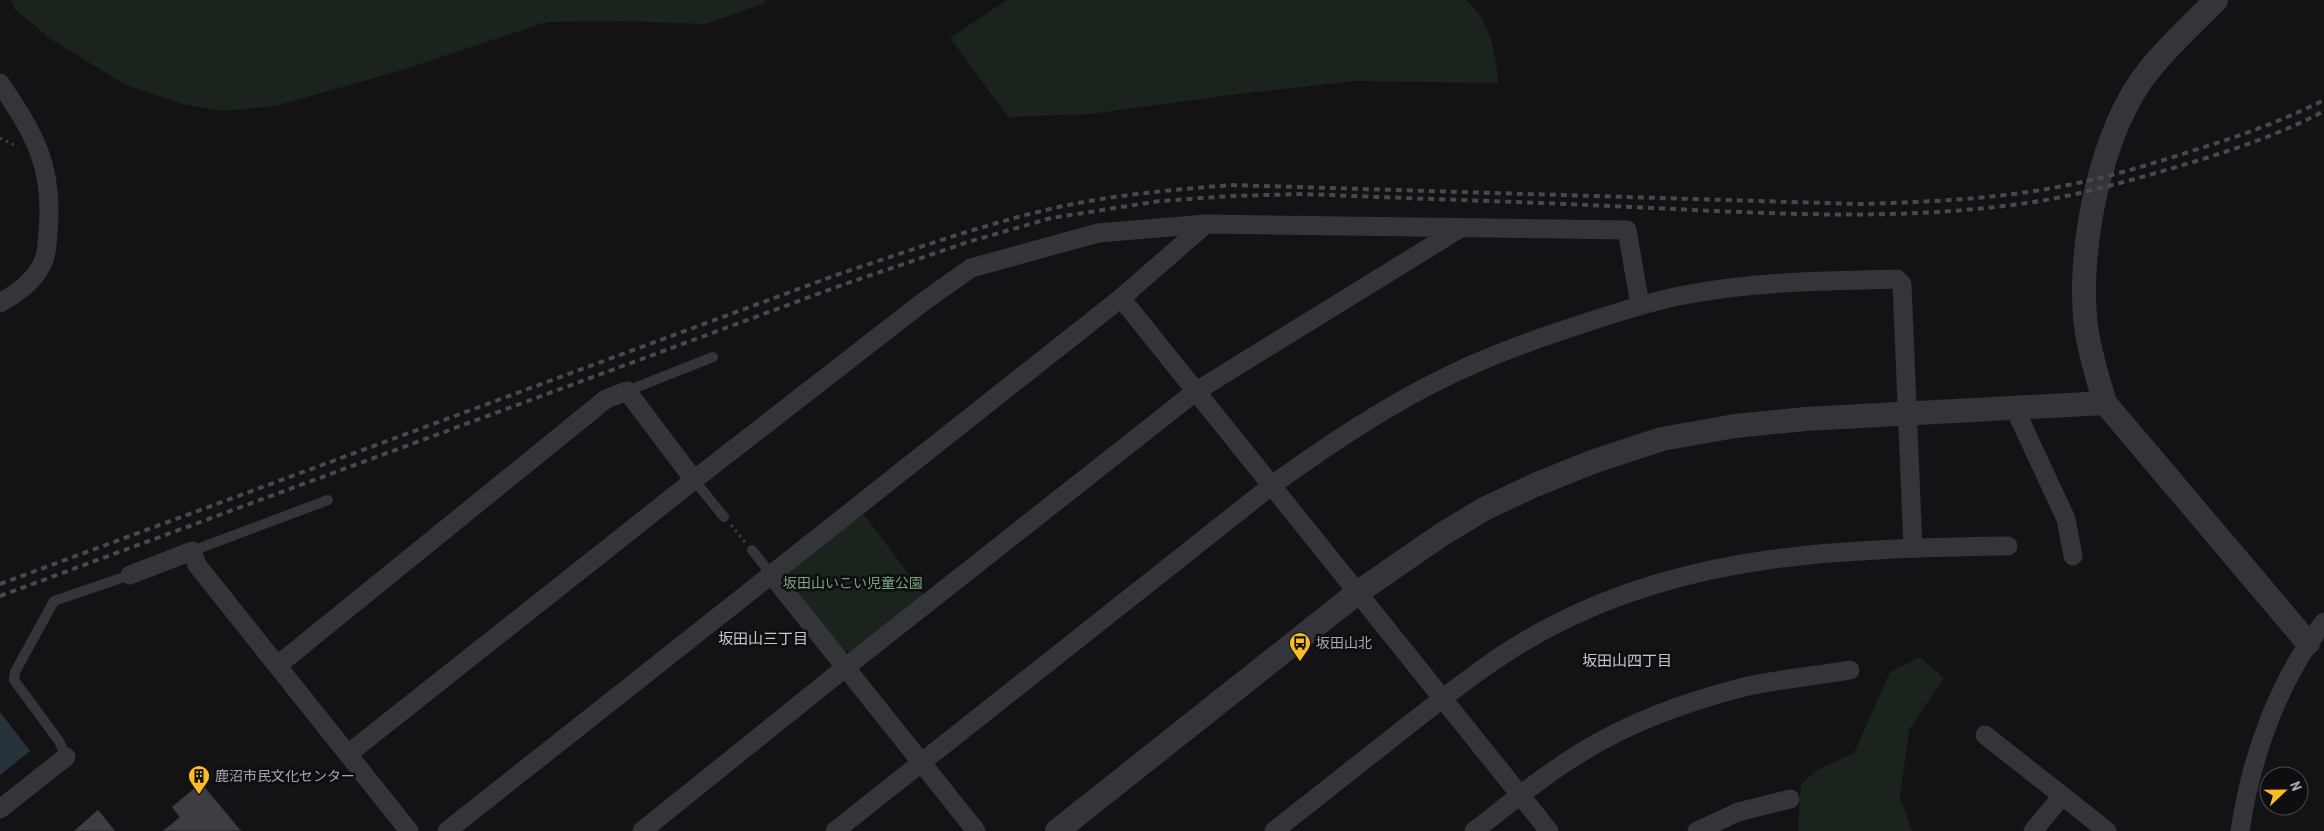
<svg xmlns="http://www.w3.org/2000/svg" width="2324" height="831" font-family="'Roboto Condensed','Noto Sans JP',sans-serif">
  <rect width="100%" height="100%" fill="#131315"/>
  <g fill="#1b241c">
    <path d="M11,0H767L763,4L705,24L624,21L547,22L392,73L275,106L223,111L182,104L126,85L52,40L16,10Z"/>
    <path d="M1007,0H1465C1489,16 1497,56 1498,83L1355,81L1230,95L1090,114L1008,117L950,38Z"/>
    <path d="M862,512L925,596L852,652L842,650L791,586L787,573Z"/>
    <path d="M1920,657L1944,678L1909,730L1900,797L1912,831H1798L1801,784L1819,769L1854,753L1890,672Z"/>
  </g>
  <path fill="#28323a" d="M0,712L30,751L0,775Z"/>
  <g fill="#3d3e43" stroke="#2d2d32">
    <path d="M201,783L241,831H163L180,817L172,807Z"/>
    <path d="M98,810L115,831H74Z"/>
  </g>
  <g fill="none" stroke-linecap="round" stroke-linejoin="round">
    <g stroke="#3a3c42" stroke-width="3" stroke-dasharray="2.5 4" stroke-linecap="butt">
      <path d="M0,138L18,147"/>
      <path d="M731,525L745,542"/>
    </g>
    <g stroke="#34353b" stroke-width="10">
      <path d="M627,391L713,357"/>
      <path d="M694,480L724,517"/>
      <path d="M752,550L771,574"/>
      <path d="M192,551L328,500"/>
      <path d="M66,757L59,741L14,680L15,672L54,601L130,575"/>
    </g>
    <g stroke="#34353b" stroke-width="19">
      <path d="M0,83C35,135 54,167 48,232C47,245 47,257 40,268C31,284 15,294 0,303"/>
      <path d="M1121,298L1549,831"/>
      <path d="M2014,407L2066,519L2073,556"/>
      <path d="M771,574L976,831"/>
      <path d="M130,575L192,551L197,565L409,831"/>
      <path d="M278,665L606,399L627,391L694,480"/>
      <path d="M1985,735L2107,831"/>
      <path d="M348,754L694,480L923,302L971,268L1098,233L1206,224L1627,230L1640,305"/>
      <path d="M0,809L66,757"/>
      <path d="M447,831L1121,298L1206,224"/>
      <path d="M642,831L846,667L1195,392L1459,229"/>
      <path d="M835,831L1271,486C1328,445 1387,405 1450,375C1495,353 1541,337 1588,322C1621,311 1655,300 1690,294C1758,281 1827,281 1897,279L1902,284L1913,548"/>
      <path d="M1274,831C1318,796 1362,762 1406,727C1452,691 1498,654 1550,627C1694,551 1849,549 2008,546"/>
      <path d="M1474,831C1509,804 1544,775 1582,752C1630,722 1689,701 1744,687C1779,679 1815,676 1850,670"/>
      <path d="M1697,831L1738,812L1790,799"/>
      <path d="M2033,831L2062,796"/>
      <path d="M2240,831C2251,757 2278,681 2324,622"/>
    </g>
    <g stroke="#34353b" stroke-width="24">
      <path d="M2105,403C2098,380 2091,357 2087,333C2075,257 2100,128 2150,69C2170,44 2194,23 2216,0"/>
      <path d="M1057,831L1357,593L1441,535L1484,509L1535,485L1592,462L1662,439L1735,426L1805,419L2105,403L2308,643"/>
    </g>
    <g stroke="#474950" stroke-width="4" stroke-dasharray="6 5" stroke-linecap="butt">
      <path d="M0,584L839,274C909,251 978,226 1050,209C1109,195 1171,190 1231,185L1858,204C1930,202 2002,199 2073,184C2117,175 2158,162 2201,148C2243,135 2284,120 2324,100"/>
      <path d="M0,596L842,285L968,242L1051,218L1160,201L1231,196L1304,194C1420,199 1536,202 1653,208C1777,214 1902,221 2027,203C2076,196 2125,182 2173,168C2224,153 2277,136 2324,111"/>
    </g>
  </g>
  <defs>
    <g id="bus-pin" transform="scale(1.125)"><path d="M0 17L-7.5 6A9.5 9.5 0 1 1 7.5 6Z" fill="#ffbc22" stroke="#0e0e10"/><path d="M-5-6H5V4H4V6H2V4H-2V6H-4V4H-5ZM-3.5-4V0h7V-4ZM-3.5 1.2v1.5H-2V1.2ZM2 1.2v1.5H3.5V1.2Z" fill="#111"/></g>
    <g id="building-pin" transform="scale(1.125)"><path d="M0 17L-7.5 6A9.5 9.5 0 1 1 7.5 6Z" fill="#ffbc22" stroke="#0e0e10"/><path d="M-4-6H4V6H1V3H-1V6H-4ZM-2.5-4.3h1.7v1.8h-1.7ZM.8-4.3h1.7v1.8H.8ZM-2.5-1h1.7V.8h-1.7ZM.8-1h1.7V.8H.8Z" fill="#111"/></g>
  </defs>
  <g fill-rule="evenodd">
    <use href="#bus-pin" x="1300" y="643"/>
    <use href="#building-pin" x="199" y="776"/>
  </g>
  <g text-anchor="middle" stroke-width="5" stroke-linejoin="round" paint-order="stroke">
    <g font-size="14" fill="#79a47d" stroke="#0e0e10">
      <text x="853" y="588">坂田山いこい児童公園</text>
    </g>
    <g font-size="14" fill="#a4a9b7" stroke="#0e0e10" text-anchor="start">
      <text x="1316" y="648">坂田山北</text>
      <text x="215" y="781">鹿沼市民文化センター</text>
    </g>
    <g font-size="15" fill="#c5c8d3" stroke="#0e0e10">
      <text x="763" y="644">坂田山三丁目</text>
      <text x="1627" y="666">坂田山四丁目</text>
    </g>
  </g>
  <g transform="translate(2284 791) rotate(68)"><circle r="24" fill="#0e0e10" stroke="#4a4c53"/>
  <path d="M0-4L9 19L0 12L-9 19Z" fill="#ffbc22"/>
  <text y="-8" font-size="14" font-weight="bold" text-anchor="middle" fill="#a4a9b7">N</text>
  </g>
</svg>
